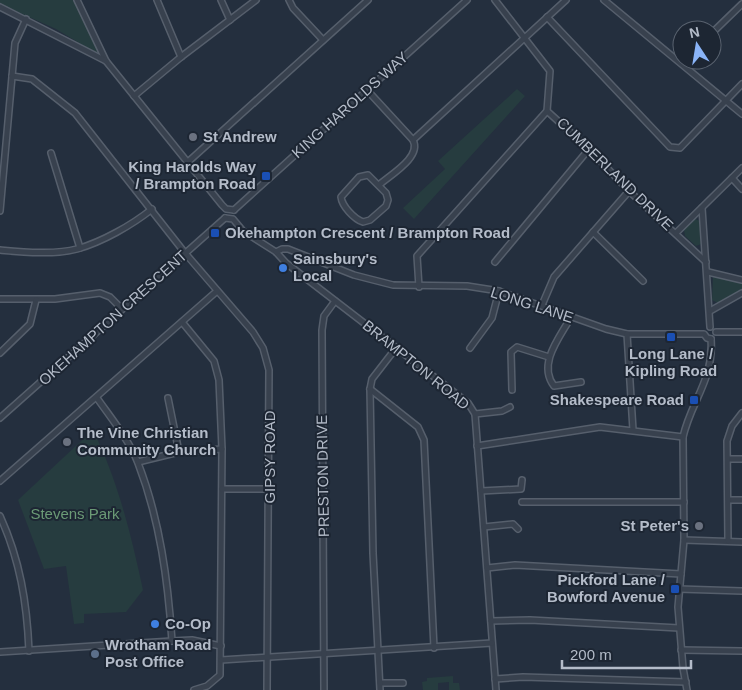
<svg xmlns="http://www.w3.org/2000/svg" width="742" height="690" font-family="Arial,sans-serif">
  <rect width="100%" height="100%" fill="#242f3e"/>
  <g fill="#263c3f">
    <path d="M0,0H74L101,56L56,29L0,4Z"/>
    <path d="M517,89L525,96L414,219L403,208L445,169L438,161Z"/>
    <path d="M695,219L700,221L701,244L696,246L685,236L684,230Z"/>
    <path d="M713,277L742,283V289L718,303L712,300Z"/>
    <path d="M93,430C118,481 131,534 143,590L126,612L84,614V623L74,624L66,566L44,569L18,500Z"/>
    <path d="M453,676V683H459L460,690H449V682L438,683V690H423L422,682L427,681V678Z"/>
  </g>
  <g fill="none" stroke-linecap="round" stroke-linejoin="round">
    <g stroke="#565f6c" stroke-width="8">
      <g id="minor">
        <path d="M77,0L106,61L222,205L226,209L234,210"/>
        <path d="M157,0L181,57"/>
        <path d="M221,0L230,20"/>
        <path d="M289,0L293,8L323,40"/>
        <path d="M495,0L550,71L547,111L589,149L629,191L706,262"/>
        <path d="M604,0L742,114"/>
        <path d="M0,7L106,61"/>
        <path d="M547,17L670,147L680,148L742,84"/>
        <path d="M712,33L742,4"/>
        <path d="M12,76L32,79L75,113L185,253L253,332L263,348L269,370L267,690"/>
        <path d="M367,90L413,140C422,157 390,175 379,185"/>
        <path d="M134,96L181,57L256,0"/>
        <path d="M413,140L566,0"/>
        <path d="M51,153L80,248"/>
        <path d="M189,161L368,0"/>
        <path d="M368,175L386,193L388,200L386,206L370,220L363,222C354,219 342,206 341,197L359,177Z"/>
        <path d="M732,178L742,189"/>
        <path d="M702,208L710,327"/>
        <path d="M234,210L467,0"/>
        <path d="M0,211L15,43L26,19"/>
        <path d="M225,218L233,219L243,231L276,252L286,263L468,403L475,414L496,690"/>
        <path d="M593,232L643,281"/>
        <path d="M676,233L742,168"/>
        <path d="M0,250C23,252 55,255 77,249C102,242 132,225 152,209"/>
        <path d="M276,252L282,249H288L354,275L393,285L467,286L499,291L606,329L627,334H704L707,338L711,339"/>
        <path d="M495,262L589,149"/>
        <path d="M708,272L742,280"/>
        <path d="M419,287L417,256L547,111"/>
        <path d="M0,299H55L100,293L110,297L122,309"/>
        <path d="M542,305L554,277L629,191"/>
        <path d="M710,311L742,293"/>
        <path d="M571,317C560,337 537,364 554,386L581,382"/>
        <path d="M182,322L214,361L219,380L222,449L220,675L207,686L194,690"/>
        <path d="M716,332H742"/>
        <path d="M627,334L633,430"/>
        <path d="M470,348L492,318L499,291"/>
        <path d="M0,353L30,324L36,300"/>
        <path d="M370,389L418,427L424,440L434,648"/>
        <path d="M512,390L511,352L517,347L549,357"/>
        <path d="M97,398C111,418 129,440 138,463C160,520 168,581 172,641"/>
        <path d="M168,398L179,452"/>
        <path d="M475,414L502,411L510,407"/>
        <path d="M0,418L225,218"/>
        <path d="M477,446L600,427L683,437"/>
        <path d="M728,459H742"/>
        <path d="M138,462L179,452L222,449"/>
        <path d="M0,481L217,291"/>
        <path d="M222,489H270"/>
        <path d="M481,491L521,489L522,480"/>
        <path d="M729,500H742"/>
        <path d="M522,502H684"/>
        <path d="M0,516C20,560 27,603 29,651"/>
        <path d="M484,527L513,524L518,529"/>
        <path d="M684,540L742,542"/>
        <path d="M728,541L727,441L732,426L742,413"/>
        <path d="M487,568L515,565L681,574"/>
        <path d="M679,589L742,591"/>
        <path d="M491,621L530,620L679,628"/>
        <path d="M681,650L742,651"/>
        <path d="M0,652L172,641L192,640L221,646"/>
        <path d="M221,660L492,643"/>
        <path d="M495,679L523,677L686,682"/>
        <path d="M380,683H403"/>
        <path d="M324,690L322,330L324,316L335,301"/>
        <path d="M380,690L373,553L370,389L372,379L396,348"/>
        <path d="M687,690L683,668L678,607L684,540L683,437C691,401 714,380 711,339"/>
      </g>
    </g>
    <use href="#minor" stroke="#38414e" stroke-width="5"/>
  </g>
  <g fill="#6b7280" stroke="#1d2633" stroke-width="2">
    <circle cx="193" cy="137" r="5"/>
    <circle cx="67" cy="442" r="5"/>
    <circle cx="699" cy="526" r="5"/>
  </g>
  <g fill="#1a4fb4" stroke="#1d2633" stroke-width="2">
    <rect x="261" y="171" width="10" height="10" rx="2.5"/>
    <rect x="210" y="228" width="10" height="10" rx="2.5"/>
    <rect x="666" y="332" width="10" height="10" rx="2.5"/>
    <rect x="689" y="395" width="10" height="10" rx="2.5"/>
    <rect x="670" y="584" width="10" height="10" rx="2.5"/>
  </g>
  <g fill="#3f7fe0" stroke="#1d2633" stroke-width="2">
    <circle cx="283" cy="268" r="5"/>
    <circle cx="155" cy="624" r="5"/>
  </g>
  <circle fill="#5c6f8a" stroke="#1d2633" stroke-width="2" cx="95" cy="654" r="5"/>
  <g text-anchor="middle" stroke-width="4" stroke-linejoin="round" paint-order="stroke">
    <g font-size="15" fill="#b4bcc9" stroke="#1d2633">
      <text transform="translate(350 105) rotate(-42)" y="5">KING HAROLDS WAY</text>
      <text transform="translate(615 174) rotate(44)" y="5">CUMBERLAND DRIVE</text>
      <text transform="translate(532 305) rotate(18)" y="5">LONG LANE</text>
      <text transform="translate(113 318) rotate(-42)" y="5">OKEHAMPTON CRESCENT</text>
      <text transform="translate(416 365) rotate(39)" y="5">BRAMPTON ROAD</text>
      <text transform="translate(270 457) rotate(-90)" y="5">GIPSY ROAD</text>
      <text transform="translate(323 476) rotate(-91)" y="5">PRESTON DRIVE</text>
    </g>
    <g font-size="15" font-weight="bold" fill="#b4bcc9" stroke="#1d2633" text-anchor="start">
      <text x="203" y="142">St Andrew</text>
      <text x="256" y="172" text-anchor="end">King Harolds Way<tspan x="256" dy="17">/ Brampton Road</tspan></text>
      <text x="225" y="238">Okehampton Crescent / Brampton Road</text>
      <text x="293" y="264">Sainsbury's<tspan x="293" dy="17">Local</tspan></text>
      <text x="671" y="359" text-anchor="middle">Long Lane /<tspan x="671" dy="17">Kipling Road</tspan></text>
      <text x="684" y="405" text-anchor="end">Shakespeare Road</text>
      <text x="77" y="438">The Vine Christian<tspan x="77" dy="17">Community Church</tspan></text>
      <text x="689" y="531" text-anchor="end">St Peter's</text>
      <text x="665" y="585" text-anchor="end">Pickford Lane /<tspan x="665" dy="17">Bowford Avenue</tspan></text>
      <text x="165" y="629">Co-Op</text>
      <text x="105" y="650">Wrotham Road<tspan x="105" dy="17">Post Office</tspan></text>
    </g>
    <g font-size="15" fill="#6b9a76" stroke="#1d2633">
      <text x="75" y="519">Stevens Park</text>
    </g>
  </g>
  <g transform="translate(697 45) rotate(348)"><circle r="24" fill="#1d2633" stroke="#59626f"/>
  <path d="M0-4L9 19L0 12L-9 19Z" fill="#8ab4f8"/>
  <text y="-8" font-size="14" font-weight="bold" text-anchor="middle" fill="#b4bcc9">N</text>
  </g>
  <path d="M562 660v8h129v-8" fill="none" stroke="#b4bcc9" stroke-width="2.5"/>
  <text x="570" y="660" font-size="15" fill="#b4bcc9" stroke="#1d2633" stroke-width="4" paint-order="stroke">200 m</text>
</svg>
